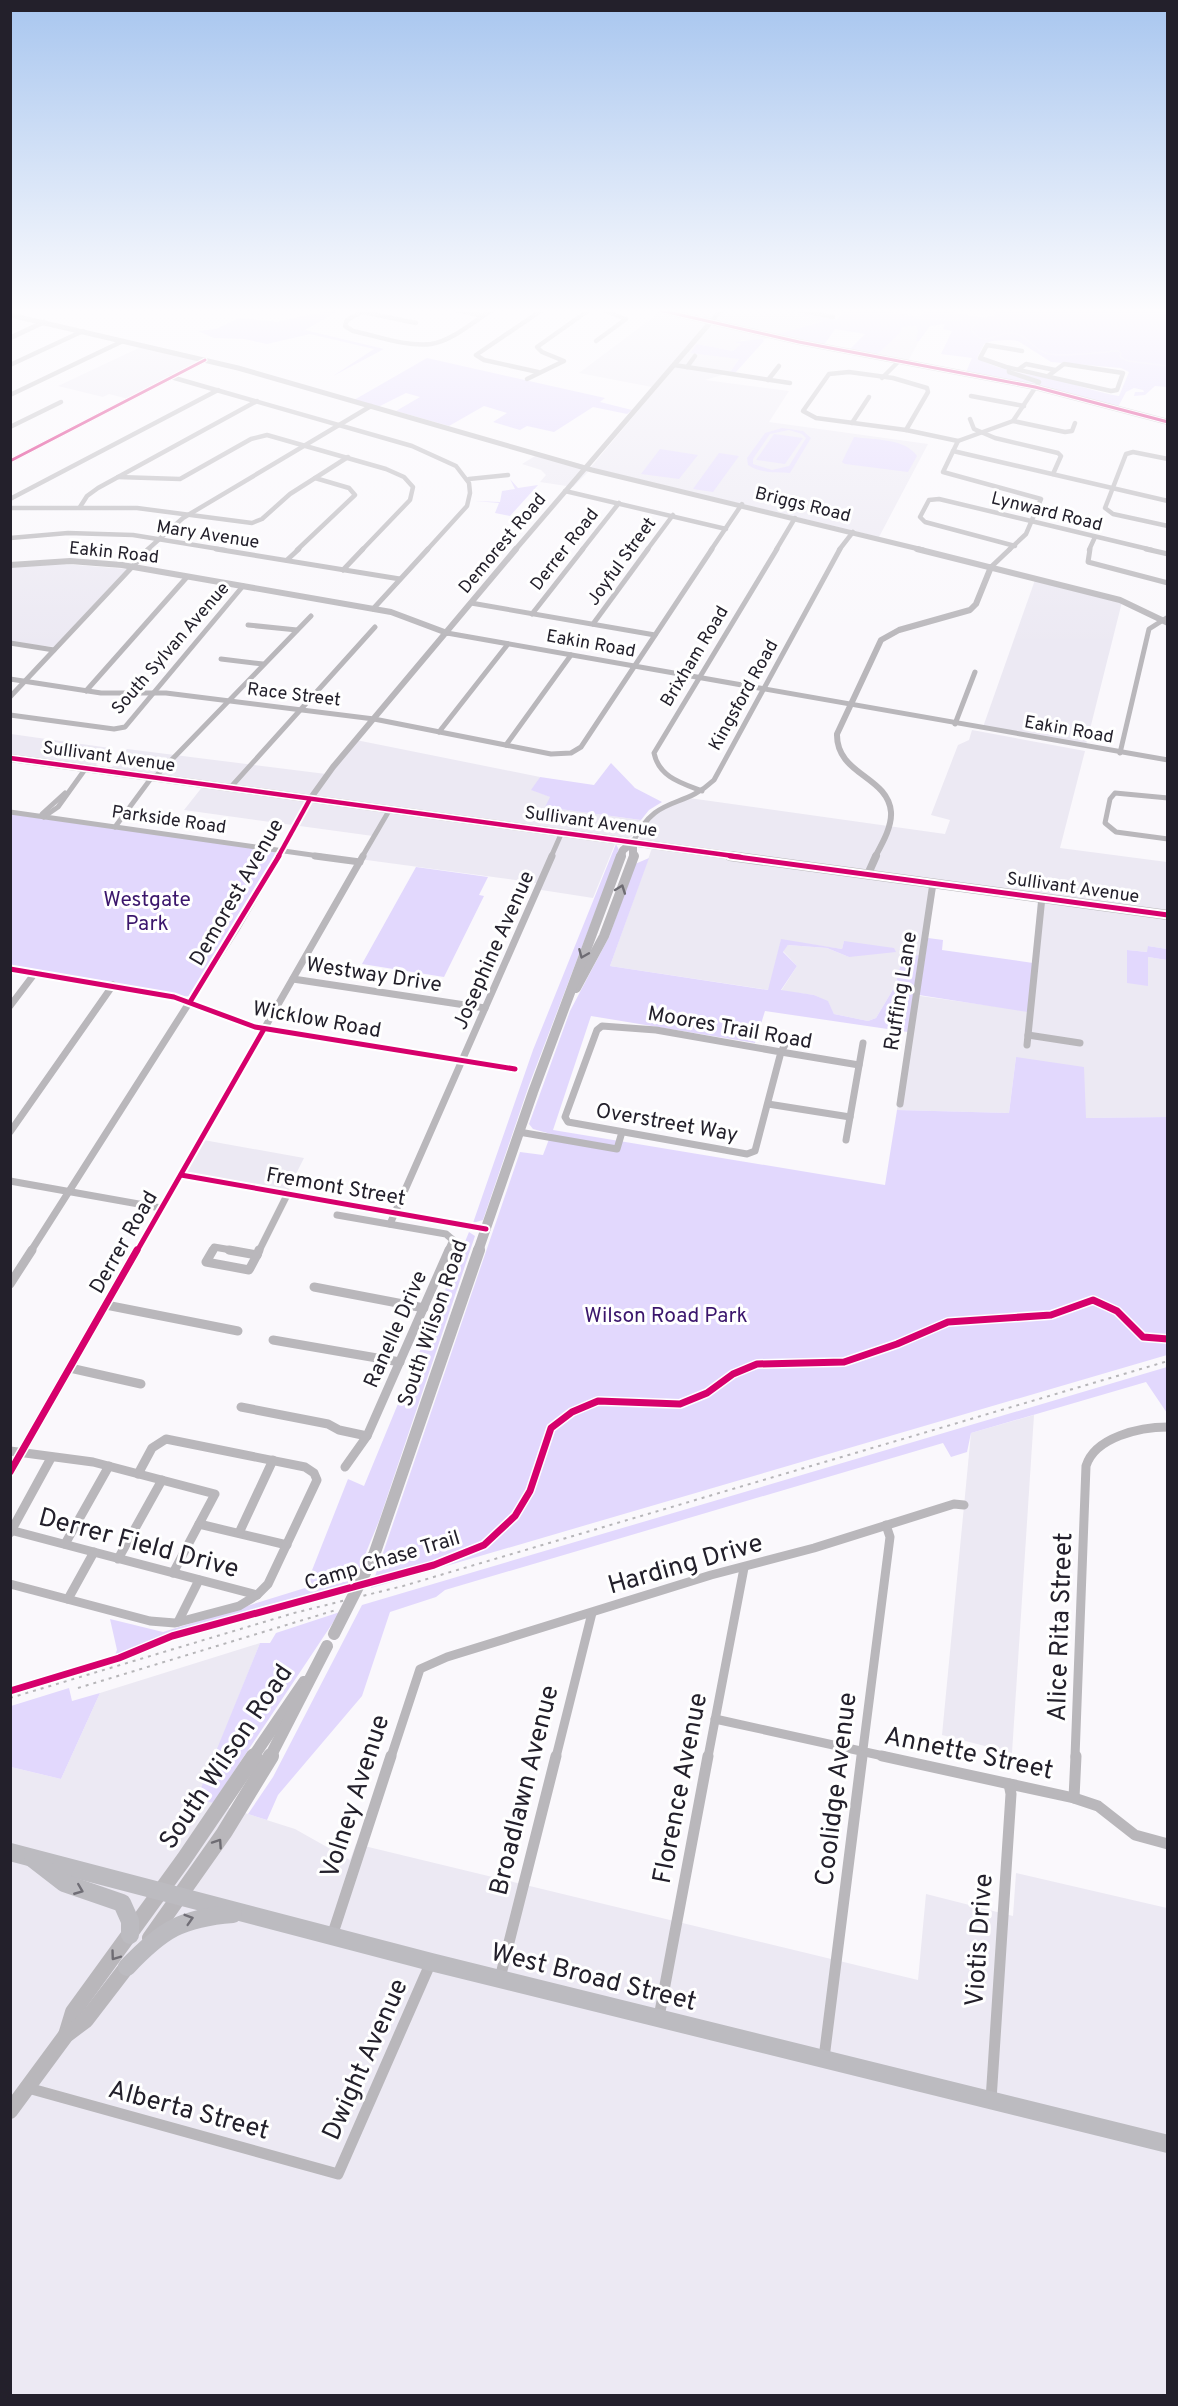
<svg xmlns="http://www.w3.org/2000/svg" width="1178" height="2406" font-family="Overpass,sans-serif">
  <rect width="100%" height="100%" fill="#faf8fc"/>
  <g fill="#ece9f3">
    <path d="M663,310H781L825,320L755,342L742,340L737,343L741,344L733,351L697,344L739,359L729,373L705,380L789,391L769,422L928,444L879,537L592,468L573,487L540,482L546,475L541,470L522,464L540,453L591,467L657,388L579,373Z"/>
    <path d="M915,326L919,331L916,341H919L908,361L877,355L901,332L902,327Z"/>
    <path d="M143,346L203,360L128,399L109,394L103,397L58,386Z"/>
    <path d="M64,564L127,569L54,647L11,642L10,567Z"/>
    <path d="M1035,580L1122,602L1086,745L983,727Z"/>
    <path d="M972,730L1085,751L1060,848L1167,862V949L1148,946V952L1127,950V982L1148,985V957L1167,960V1117L1085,1118L1016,1057L1009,1113L897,1110L913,995L1028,1011L1038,901L936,887L924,956L902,959L895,986L876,1018L868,1021L834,1014L828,1002L814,995L781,991L797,966L783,951L788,945L827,948L849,957L844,941L842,949L781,940L769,990L610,966L652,848L638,837L647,822L657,812L689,798L945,834L950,820L931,815L958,745L969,740Z"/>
    <path d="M11,734L110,748L92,770L11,758Z"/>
    <path d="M356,740L540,777L532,790L551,797L546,807L641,820L632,836L615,844L593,898L535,889L537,883L359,859L373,836L184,810L203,786L108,772L127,749L326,774Z"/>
    <path d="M198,1139L304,1158L288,1190L180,1171Z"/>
    <path d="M1034,1415L1012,1753L942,1735L971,1433Z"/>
    <path d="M260,1643L198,1798L295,1829L350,1860L356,1844L918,1980L926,1894L1013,1916L1016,1873L1167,1908V2395L11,2396V1767L61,1779L100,1693Z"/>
  </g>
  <g fill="#e2d8fd" fill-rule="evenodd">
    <path d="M329,310H340L305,330L384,349L333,376L374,349L310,334L267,344L244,339L214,338L198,331L216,329L239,318L277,322Z"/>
    <path d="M781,310L837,320L844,310H890L917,317C922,315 925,311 929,310C950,307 978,323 994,315L997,310H1167V387L1155,386L1145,395L1134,396L1135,392H1144L1143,390L1134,388L1126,392L1118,407L966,372L972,358L941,354L952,331L943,329L945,324L930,326L919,341H916L918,331L916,326L902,327L901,332L877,355L849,350L865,334L835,329L824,345L775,335L824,321ZM1009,340L1018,341L1051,362L1121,368L1129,372L1119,396C1099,393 1082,386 1061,381C1034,375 1001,372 977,358L984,344L992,341Z"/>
    <path d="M762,339L764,341L735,373L730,372L739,359L690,353L697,344L733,351L741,344L735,342Z"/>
    <path d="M427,358L605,398L600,402L632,410L627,414L593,407L554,432L527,426L520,430L493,422L507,413L484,406L449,426L396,411L420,397L406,393L378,407L354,400Z"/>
    <path d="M782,428L803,431L811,438L790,473C779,472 761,474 748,465L747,458L765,433ZM789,430L802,434L806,438L789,466L772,470L753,464V459L770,434Z"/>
    <path d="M774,434L803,438L785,464L756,460Z"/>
    <path d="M854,437C874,440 905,438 917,456L908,472L845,464L842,462Z"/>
    <path d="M660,449L698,455L679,479L641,474Z"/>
    <path d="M719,453L739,456L713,492L693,489Z"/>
    <path d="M510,479L518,488L538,485L510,516L495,513L499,503L475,501L500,502L502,491L515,489Z"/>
    <path d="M611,763L635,788L662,802L649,810L641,820L545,807L550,797L531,790L540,777L594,785Z"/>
    <path d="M10,814L273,851L277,854L189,996L182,997L127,985L11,967Z"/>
    <path d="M616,844L619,850L529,1085L483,1220L473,1223L533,1050Z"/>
    <path d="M649,858L610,966L768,990L781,939L842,949L844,941L894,948L896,952L849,957L827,948L788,945L783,952L797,966L781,990L814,995L828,1001L834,1014L868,1021L876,1018L895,986L902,959L919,955L908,1032L765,1011L755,1043L591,1016L553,1130L885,1185L897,1110L1009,1113L1016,1057L1084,1067L1086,1118L1167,1117V1355L371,1588L520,1152L543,1155L551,1134L533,1129L529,1124L570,1011L609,937L635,864Z"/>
    <path d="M416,867L488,877L479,895L484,896L444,977L362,964Z"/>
    <path d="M928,938L943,940L942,950L1033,963L1028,1012L919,995Z"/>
    <path d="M1148,946L1167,949V960L1148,957V986L1127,983V950L1147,952Z"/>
    <path d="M469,1232L475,1236L379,1521L353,1584L171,1634L114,1658L117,1650L110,1619L163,1632L305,1588L348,1479L364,1486Z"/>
    <path d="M1167,1367V1413L1146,1382L971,1433L967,1452L951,1457L943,1443L445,1590L436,1597L390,1612L362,1696L278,1795L267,1820L248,1814L273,1777L362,1605Z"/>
    <path d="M340,1612L213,1803L197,1798L260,1643H270L276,1633Z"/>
    <path d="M69,1688L72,1701L100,1693L61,1779L11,1767V1706Z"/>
  </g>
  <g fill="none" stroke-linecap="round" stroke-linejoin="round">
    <path stroke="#e8e2f9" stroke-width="1.5" d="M886,310L918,318L977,322L971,329C984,350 994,332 1012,333C1027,334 1034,351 1048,354C1067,357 1098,352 1118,351L1121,353L1120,357L1128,361L1168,366"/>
    <g stroke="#b9b7bb" stroke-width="4.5">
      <path d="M365,310L347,320L345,326L353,331C377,336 406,347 431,344C452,341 474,321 492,310"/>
      <path d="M456,310L483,316"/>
      <path d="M798,310L833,317"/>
      <path d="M363,312L416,323"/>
      <path d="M596,341L626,319L603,310"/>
      <path d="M1022,351L987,345L980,358L1006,367L1111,391L1117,390L1123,373L1064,364L1048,376"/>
      <path d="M10,365L83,331"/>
      <path d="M674,365L790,383"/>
      <path d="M687,367L695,356"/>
      <path d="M1019,369L1026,364L1055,370"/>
      <path d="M538,372L484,360L476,355L542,310"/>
      <path d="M849,372L893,378L927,388L928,392L906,430L816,418L803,411L829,374Z"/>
      <path d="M171,377L412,446L456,466L469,483L470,493L467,506L427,550"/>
      <path d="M882,378L899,361"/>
      <path d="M527,379L564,361L542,352L537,347L589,310"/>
      <path d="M768,380L779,366"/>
      <path d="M10,395L123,341"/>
      <path d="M971,396L1024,406"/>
      <path d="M970,419L974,429L995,438L1058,453L1061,456L1053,474"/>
      <path d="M1013,421L1065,432L1072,431L1075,423"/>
      <path d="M852,423L869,397"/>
      <path d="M10,427L61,402"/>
      <path d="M906,430L958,441"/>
      <path d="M953,451L1168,501"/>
      <path d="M1168,459L1133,452L1126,454L1105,508L1113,514L1168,526"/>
      <path d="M10,461L205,360"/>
      <path d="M118,477L180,479L251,439L267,435L386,469L404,477L413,487L410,500L362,550"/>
      <path d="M469,479L508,475"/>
      <path d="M565,491L726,529"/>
      <path d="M10,499L218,390"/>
      <path d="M80,507L87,496L98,488L257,401"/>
      <path d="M10,508H137L252,523L262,519L290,494L348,457"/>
      <path d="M10,538L68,533L133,535L225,550"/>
      <path d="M1015,546L925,522L920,517L929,500L939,499L1152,550"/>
      <path d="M147,550L183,518L371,406"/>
      <path d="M297,550L355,495L349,488L315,478"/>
      <path d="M582,550L619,503"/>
      <path d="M647,550L673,515"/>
      <path d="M711,550L742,504"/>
      <path d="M776,550L795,518"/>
      <path d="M839,550L853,532"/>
      <path d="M1009,550L1026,534L1041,499L943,472L958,441L1013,421L1039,382L1009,372V368"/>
      <path d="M1089,550L1095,537"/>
    </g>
    <g stroke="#b9b7bb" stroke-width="5">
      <path d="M216,549L400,579"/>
      <path d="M1090,549L1088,562L1168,583"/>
      <path d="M1146,549L1168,554"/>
      <path d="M287,560L299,549"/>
      <path d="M991,567L1010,549"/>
      <path d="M343,570L363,549"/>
      <path d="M471,603L655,635"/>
      <path d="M373,609L428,549"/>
      <path d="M532,614L583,549"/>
      <path d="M593,624L648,549"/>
      <path d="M248,625L297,630"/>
      <path d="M447,633L1168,760"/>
      <path d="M10,643L54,650"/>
      <path d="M221,659L263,664"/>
      <path d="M10,679L101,693H166L374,719L551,754L571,753L581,747L712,549"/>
      <path d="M86,691L187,577"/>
      <path d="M10,697L149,549"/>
      <path d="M10,715L114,729L125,727L243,586"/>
      <path d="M955,724L975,672"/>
      <path d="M439,732L508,644"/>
      <path d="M506,745L571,655"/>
      <path d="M1120,753L1149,629L1168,617"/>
      <path d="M154,778L311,616"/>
      <path d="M230,788L375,627"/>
      <path d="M702,791C681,783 659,777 654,753L777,549"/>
      <path d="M1168,798L1115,793L1110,799L1105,823L1116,832L1168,839"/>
      <path d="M10,812L326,857"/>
      <path d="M45,816L58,807L86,768"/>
      <path d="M44,817L42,814L65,793"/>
      <path d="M115,827L152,777"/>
      <path d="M633,842C657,793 681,811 714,780L840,549"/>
      <path d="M278,857L310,799"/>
      <path d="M362,857L390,809"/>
      <path d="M551,857L562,832"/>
    </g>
    <g stroke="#b9b7bb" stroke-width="7">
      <path d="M315,856L360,862"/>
      <path d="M10,969L174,997L255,1027L515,1069"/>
      <path d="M293,979L485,1008"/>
      <path d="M10,1006L35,973"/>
      <path d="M602,1026L656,1030L781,1052L755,1151L747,1154L568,1122L565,1117L597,1030Z"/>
      <path d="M1028,1035L1080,1043"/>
      <path d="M1027,1045L1042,897"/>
      <path d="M781,1052L859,1065"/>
      <path d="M781,1052L786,1043"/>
      <path d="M768,1104L850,1117"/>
      <path d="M900,1104L933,883"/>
      <path d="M10,1132L113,985"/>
      <path d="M519,1132L617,1149L622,1132"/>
      <path d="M846,1140L863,1043"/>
      <path d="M181,1175L486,1229"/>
      <path d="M10,1181L161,1208"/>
      <path d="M337,1215L446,1234L453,1240L448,1251"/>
      <path d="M390,1224L552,856"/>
      <path d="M31,1251L238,926L279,856"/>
      <path d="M137,1251L363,856"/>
      <path d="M212,1251L214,1247L237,1251"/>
      <path d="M259,1251L288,1193"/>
    </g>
    <g stroke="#b9b7bb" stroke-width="9">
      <path d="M213,1250L206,1262L249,1270L257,1255"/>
      <path d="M229,1250L257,1255"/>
      <path d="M257,1255L259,1250"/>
      <path d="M10,1284L32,1250"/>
      <path d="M314,1287L424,1308"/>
      <path d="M106,1305L238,1331"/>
      <path d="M273,1340L400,1362"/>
      <path d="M70,1368L141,1384"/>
      <path d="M241,1407L328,1424L339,1430L367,1436"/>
      <path d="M10,1451L93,1462L215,1494L173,1573"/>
      <path d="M345,1467L367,1436L449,1250"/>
      <path d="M10,1472L137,1250"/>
      <path d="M199,1524L287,1545"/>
      <path d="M10,1530L257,1595"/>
      <path d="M10,1533L51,1458"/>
      <path d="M239,1533L273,1460"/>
      <path d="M65,1544L109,1466"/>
      <path d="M118,1559L162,1480"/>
      <path d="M10,1584L150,1621L175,1623L239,1606L257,1595L268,1584L317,1480L314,1473L305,1467L166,1439L152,1448L138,1474"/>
      <path d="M68,1599L94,1552"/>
      <path d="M178,1622L199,1580"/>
      <path d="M715,1719L888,1757"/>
      <path d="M391,1757L420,1669L447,1657L711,1575L814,1548L954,1504L964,1505"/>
      <path d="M556,1757L592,1613"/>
      <path d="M708,1757L744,1568"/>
      <path d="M862,1757L890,1537L886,1525"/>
      <path d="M1075,1757L1086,1466C1095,1437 1140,1427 1168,1427"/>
    </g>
    <g stroke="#b9b7bb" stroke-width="11">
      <path d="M882,1756L1074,1798L1098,1806L1135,1835L1168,1844"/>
      <path d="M1074,1798L1076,1756"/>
      <path d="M332,1936L391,1756"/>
      <path d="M500,1978L556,1756"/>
      <path d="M659,2017L708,1756"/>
      <path d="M824,2058L862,1756"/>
      <path d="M28,2088L338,2174L431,1962"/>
      <path d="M991,2100L1011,1794L1009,1784"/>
    </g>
    <g stroke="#b9b7bb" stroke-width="5">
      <path d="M10,315L238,368L592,470L923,550"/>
      <path d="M10,338L44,322"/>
      <path d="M515,550L721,310"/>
    </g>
    <g stroke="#b9b7bb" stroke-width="6">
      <path d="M917,549L1120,600L1168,623"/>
      <path d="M10,565L70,561L122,565L391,612L447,633"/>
      <path d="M310,799L333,767L516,549"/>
      <path d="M875,857C882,844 892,827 891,812C888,776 836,775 837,734L881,640L899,630L970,610L976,604L991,567"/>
    </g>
    <path stroke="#b9b7bb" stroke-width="8" d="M868,874L876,856"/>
    <path stroke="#b9b7bb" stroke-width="6" d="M659,310L799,342L1035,387L1168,422"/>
    <g stroke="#b9b7bb" stroke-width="8">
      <path d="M10,758L741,857"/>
      <path d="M633,842V857"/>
      <path d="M620,857L623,850L633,842"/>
    </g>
    <g stroke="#b9b7bb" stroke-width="10">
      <path d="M730,856L1168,915"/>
      <path d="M576,988L604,936L634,856"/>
      <path d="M478,1251L533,1092L621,856"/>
    </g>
    <g stroke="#b9b7bb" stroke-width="12">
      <path d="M374,1555L479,1250"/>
      <path d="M253,1757L304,1682"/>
      <path d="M270,1757L327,1646"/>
    </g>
    <g stroke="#b9b7bb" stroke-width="16">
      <path d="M150,1938L224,1833L271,1756"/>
      <path d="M66,2035L73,2012L184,1859L254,1756"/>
      <path d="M10,2111L66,2035L86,2020L129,1964"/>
    </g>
    <g stroke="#bcbbc0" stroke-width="18">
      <path d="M10,1852L431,1962L1168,2144"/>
      <path d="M33,1859L64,1883L122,1903L130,1921V1935"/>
      <path d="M127,1967C162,1930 181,1918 233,1914"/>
    </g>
    <g stroke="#b7b6b9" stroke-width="2" stroke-dasharray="3 5" stroke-linecap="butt">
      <path d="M78,1688L336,1610"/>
      <path d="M10,1698L294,1613L403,1586L1168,1361"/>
    </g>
    <path stroke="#b9b7bb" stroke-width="12" d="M334,1634L374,1555"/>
    <g stroke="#fff" stroke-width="5">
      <g id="cycleway-far3">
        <path d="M659,310L799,342L1035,387L1168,422"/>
        <path d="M10,461L205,360"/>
      </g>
    </g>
    <g stroke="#fff" stroke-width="8">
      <g id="cycleway-far2">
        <path d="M10,758L741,857"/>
        <path d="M278,857L310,799"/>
      </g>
    </g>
    <g stroke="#fff" stroke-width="9">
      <g id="cycleway-far1">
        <path d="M730,856L1168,915"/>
        <path d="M10,969L174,997L255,1027L515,1069"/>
        <path d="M190,1002L279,856"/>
        <path d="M181,1175L486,1229"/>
        <path d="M137,1251L264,1029"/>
      </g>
    </g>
    <g stroke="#fff" stroke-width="10">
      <g id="cycleway">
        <path d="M10,1472L137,1250"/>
        <path d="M10,1691L119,1658L172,1636L434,1565L484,1545L515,1516L530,1491L551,1428L572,1412L598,1401L680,1404L707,1393L733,1374L757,1364L844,1362L897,1344L948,1322L1051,1315L1093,1300L1117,1311L1143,1337L1168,1339"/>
      </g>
    </g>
    <use href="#cycleway-far3" stroke="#d6006c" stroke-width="3"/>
    <use href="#cycleway-far2" stroke="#d6006c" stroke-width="4.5"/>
    <use href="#cycleway-far1" stroke="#d6006c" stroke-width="5"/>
    <use href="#cycleway" stroke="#d6006c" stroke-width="7"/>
  </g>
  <defs><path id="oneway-chevron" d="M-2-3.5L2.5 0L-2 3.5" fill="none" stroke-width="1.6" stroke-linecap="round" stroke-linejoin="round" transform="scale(1.5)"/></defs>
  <g stroke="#6e6c73">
    <use href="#oneway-chevron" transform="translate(621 889) rotate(-70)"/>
    <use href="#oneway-chevron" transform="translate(583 954) rotate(113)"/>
    <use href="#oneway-chevron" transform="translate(218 1843) rotate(-56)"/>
    <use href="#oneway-chevron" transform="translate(115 1956) rotate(126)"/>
  </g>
  <g stroke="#706e76">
    <use href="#oneway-chevron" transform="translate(79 1890) rotate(22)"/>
    <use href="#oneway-chevron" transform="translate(189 1919) rotate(-17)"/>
  </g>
  <linearGradient id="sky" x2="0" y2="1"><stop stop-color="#a8c6ef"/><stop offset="0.48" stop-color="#fdfcfe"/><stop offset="1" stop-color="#fdfcfe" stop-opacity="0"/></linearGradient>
  <rect width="1178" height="647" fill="url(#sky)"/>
  <g text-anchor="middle" stroke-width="6" stroke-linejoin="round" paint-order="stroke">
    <g font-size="18" fill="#23202b" stroke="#fff">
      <text transform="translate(803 504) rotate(14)" y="6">Briggs Road</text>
      <text transform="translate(1047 511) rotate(14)" y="6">Lynward Road</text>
      <text transform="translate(208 534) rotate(9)" y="6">Mary Avenue</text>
      <text transform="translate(502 543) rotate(-50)" y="6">Demorest Road</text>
      <text transform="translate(564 549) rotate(-52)" y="6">Derrer Road</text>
      <text transform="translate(114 552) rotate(6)" y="6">Eakin Road</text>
      <text transform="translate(621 561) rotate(-54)" y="6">Joyful Street</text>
      <text transform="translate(591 643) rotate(10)" y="6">Eakin Road</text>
      <text transform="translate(170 648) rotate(-49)" y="6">South Sylvan Avenue</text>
      <text transform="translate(694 656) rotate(-59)" y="6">Brixham Road</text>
      <text transform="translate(294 694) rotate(7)" y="6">Race Street</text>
      <text transform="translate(743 695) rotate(-61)" y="6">Kingsford Road</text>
      <text transform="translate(1069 729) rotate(10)" y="6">Eakin Road</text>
      <text transform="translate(109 756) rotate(8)" y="6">Sullivant Avenue</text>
      <text transform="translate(169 819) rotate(8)" y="6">Parkside Road</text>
      <text transform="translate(591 821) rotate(8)" y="6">Sullivant Avenue</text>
      <text transform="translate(1073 887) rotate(8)" y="6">Sullivant Avenue</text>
    </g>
    <g font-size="21" fill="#23202b" stroke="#fff">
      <text transform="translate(236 892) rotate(-60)" y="7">Demorest Avenue</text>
      <text transform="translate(493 950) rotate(-66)" y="7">Josephine Avenue</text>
      <text transform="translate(374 974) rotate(9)" y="7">Westway Drive</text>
      <text transform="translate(900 991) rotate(-81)" y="7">Ruffing Lane</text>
      <text transform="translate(317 1019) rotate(10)" y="7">Wicklow Road</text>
      <text transform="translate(730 1027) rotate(10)" y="7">Moores Trail Road</text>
      <text transform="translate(667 1122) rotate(10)" y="7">Overstreet Way</text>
      <text transform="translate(336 1186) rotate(10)" y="7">Fremont Street</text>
      <text transform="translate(123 1242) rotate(-60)" y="7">Derrer Road</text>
      <text transform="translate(432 1323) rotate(-71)" y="7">South Wilson Road</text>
      <text transform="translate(395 1329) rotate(-66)" y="7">Ranelle Drive</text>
      <text transform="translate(382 1560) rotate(-17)" y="7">Camp Chase Trail</text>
    </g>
    <g font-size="21" fill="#3b166c" stroke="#fff">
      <text x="147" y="906">Westgate<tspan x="147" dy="24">Park</tspan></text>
      <text x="666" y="1322">Wilson Road Park</text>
    </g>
    <g font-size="26" fill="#23202b" stroke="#fff">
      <text transform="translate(139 1542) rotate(15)" y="9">Derrer Field Drive</text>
      <text transform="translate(685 1563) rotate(-16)" y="9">Harding Drive</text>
      <text transform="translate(1059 1627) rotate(-88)" y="9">Alice Rita Street</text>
      <text transform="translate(969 1752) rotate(12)" y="9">Annette Street</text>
      <text transform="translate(225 1756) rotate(-56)" y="9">South Wilson Road</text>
      <text transform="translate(679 1788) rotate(-79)" y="9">Florence Avenue</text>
      <text transform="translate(835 1789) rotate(-83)" y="9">Coolidge Avenue</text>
      <text transform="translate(523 1790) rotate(-76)" y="9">Broadlawn Avenue</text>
      <text transform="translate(354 1796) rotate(-72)" y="9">Volney Avenue</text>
      <text transform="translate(978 1940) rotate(-86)" y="9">Viotis Drive</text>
      <text transform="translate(594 1976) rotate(14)" y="9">West Broad Street</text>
      <text transform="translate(364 2059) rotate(-66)" y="9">Dwight Avenue</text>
      <text transform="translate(189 2109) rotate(15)" y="9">Alberta Street</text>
    </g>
  </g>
  <rect width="1178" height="2406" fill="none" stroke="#23202b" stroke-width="24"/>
</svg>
